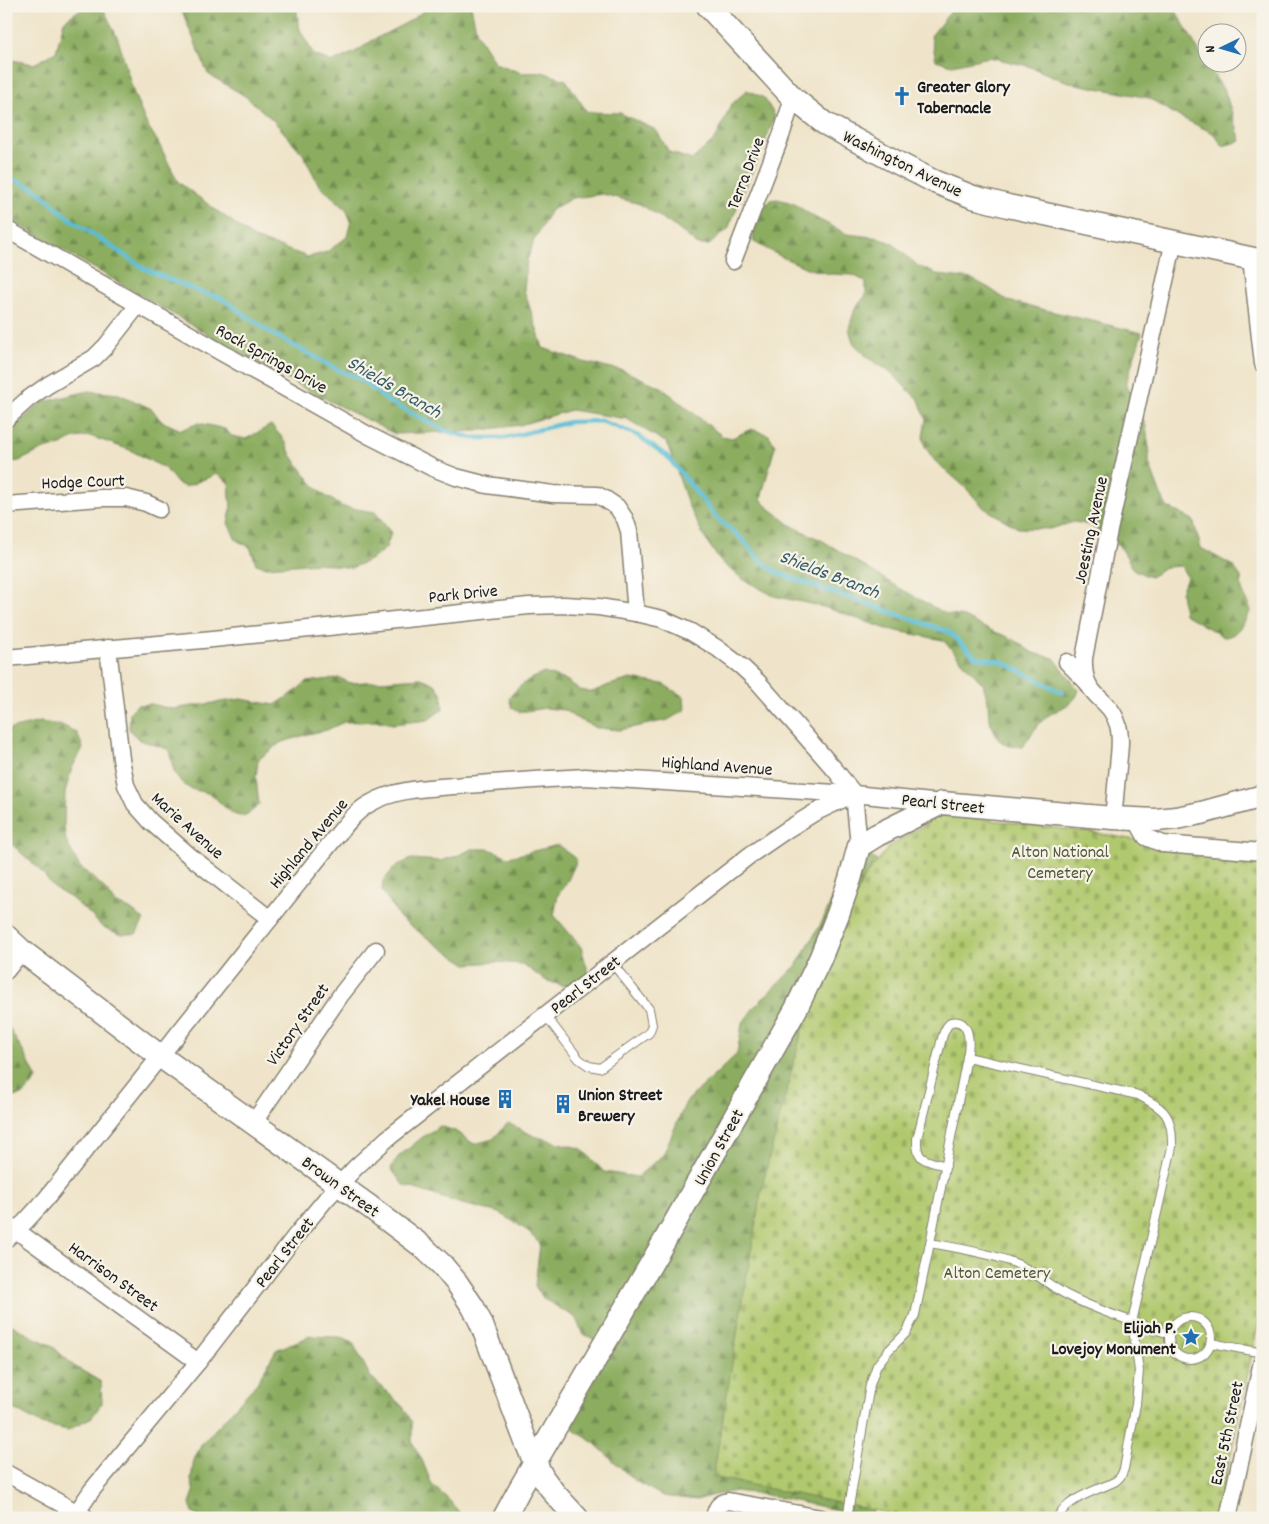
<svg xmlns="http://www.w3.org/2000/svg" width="1269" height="1524" font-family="Dekko,sans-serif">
  <defs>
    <pattern id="forest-firs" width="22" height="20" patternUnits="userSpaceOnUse" patternTransform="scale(1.25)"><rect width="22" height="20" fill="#8cad61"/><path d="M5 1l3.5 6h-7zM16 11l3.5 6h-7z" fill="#728c4f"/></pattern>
    <pattern id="cemetery-stones" width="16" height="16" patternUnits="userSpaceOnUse" patternTransform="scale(1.25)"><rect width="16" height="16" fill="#b1c96e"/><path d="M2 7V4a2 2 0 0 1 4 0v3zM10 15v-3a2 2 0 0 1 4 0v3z" fill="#98ac5f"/></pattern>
  </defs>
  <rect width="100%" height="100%" fill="#f7f3e8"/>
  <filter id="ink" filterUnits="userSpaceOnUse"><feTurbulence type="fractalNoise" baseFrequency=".02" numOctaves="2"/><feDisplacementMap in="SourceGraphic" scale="10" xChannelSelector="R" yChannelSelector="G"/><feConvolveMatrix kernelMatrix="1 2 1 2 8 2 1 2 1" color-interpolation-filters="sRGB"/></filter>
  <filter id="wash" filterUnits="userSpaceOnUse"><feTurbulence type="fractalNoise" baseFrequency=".0096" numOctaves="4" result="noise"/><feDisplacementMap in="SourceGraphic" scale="20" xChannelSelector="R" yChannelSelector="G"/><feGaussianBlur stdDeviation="1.12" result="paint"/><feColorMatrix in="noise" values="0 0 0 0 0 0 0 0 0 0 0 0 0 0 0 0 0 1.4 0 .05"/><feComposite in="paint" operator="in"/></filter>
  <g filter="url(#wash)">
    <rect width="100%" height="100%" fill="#efe4c9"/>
    <g fill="url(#forest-firs)" stroke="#54643e">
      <path d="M180,6H296L300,30L314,55L333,62L357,51L373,40L408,22L422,12L427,6H471L477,34L495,63L522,73L542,72L566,80L587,112L620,113L656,130L669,152L692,160L716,138L731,105L747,90L764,98L775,116L771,127L728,229L709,245H698L677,228L640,204L603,194L572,198L551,210L534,240L527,261L524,290L543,348L587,363L622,370L661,387L722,436L732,438L751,429L769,435L775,446L761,498L764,504L792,526L823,541L894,585L946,614L964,617L985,628L1013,639L1033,653L1054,658L1079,690C1076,704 1060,708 1049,715C1038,723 1030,736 1023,747L1008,746L999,740L989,720L988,701L983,684L943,640L887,629L824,607L774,596L744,580L720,561L706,540L689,507L667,443L627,419L571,410L520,425L474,431L395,434L276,374L6,217V59L34,64L56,52L64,21L82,8L104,10L118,39L134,94L146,123L158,142L178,182L254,238L308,257L327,252L347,237L351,221L346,209L319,185L303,154L273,120L245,96L208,74Z"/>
      <path d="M955,6H1169L1175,9L1205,62L1225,92L1241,141L1223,146L1213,133L1178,116L1149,98L1081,85L1062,80L1028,66L989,57L952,65L936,60L931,36Z"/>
      <path d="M777,199L793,203L814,217L847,234L880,238L892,243L918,266L939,275L972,279L989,288L1008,301L1142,333L1126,383L1146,427L1149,448V463L1160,493L1167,507L1193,520L1201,548L1233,566L1241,577L1242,590L1251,610C1244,622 1239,636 1224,637L1184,614L1181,592L1187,577L1181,566L1167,567L1150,577L1134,570L1122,549L1090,525L1074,522L1050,529L1018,528L984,508L965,487L935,461L925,447L923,437L926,419L919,400L907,389L892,373L868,358L853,343L849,328L855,309L866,295V282L853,275L831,274L809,269L780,256L754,242L752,229L763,208L770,200Z"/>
      <path d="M88,391L119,394L152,409L161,421L181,430L199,423L225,429L232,436L246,439L271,425L285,441L291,455L311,482L324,495L344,507L375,512L391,533L386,548L372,559L351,568L319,563L267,567L256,564L250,547L236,540L228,523L231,510L229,483L217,474L185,487L177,483L166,469L130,450L90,436L74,438L61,445L44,449L19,461L11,462L6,459V444L19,423L40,403Z"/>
      <path d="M544,673L568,681L580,690L592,692L609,685L631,679L663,684L684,697L685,710L668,720L620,730L597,728L574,717L564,710L546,708L519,712L512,708L509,698C519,685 529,679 544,673Z"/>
      <path d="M339,678L351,683L421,678L435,684L442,694L443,709L428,720L393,724L379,721L344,722L327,730L308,734L280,743L258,760L256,777L259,805C253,810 245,819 236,815C228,813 219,800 212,795C198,788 190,794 178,778C172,771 172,758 168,749L139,740L129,729L130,712L137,705L151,704L172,709L241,699L275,705L296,691L306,682Z"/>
      <path d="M40,722L62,725L77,733L83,748L72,768L65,792L64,825L66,841L80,867L101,885L117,904L130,909L144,920L136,934H119L101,926L90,914L71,898L54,888L39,869L6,839V730Z"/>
      <path d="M558,845L577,860L568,880L558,895L554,915L581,947L589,975L563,986L545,980L522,964L496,962L467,964L437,945L400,918L382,891L383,881L396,866L411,859L440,861L457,856L472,849H489L509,857Z"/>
      <path d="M870,856L877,861L890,1480L870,1517L767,1495L735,1491L710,1496L697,1500L663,1496L635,1481L592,1441L575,1431L570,1421L610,1351L590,1337L583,1334L575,1317L544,1299L535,1286L540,1244L525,1229L500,1213L462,1204L403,1185L391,1168L398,1157L424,1136L440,1126L455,1131L474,1144L493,1139L508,1123L534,1136L582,1149L604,1172L637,1177L663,1155L686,1102L737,1054L742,1024L755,1006L796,966L822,922L837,889Z"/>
      <path d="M6,1023L24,1053L37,1079L24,1094L6,1100Z"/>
      <path d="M6,1325H12L35,1338L51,1345L74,1366L101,1382L102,1403L92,1417L68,1430L41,1424L6,1405Z"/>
      <path d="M310,1336L340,1337L353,1343L370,1376L403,1407L412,1422V1442L422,1460L432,1485L448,1499L464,1518H201L193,1513L190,1503L194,1492L191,1480L194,1459L202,1444L257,1383L276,1350Z"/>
    </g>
    <path fill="url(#cemetery-stones)" stroke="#667245" d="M941,814L1090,832L1263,862V1302L1217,1518H911L713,1477L762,1186L805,1019L863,879L889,847Z"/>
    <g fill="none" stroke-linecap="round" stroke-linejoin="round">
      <path stroke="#58bdd6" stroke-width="4.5" d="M6,176L36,189L66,216L145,269L200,292L221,298L273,334L340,371L359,378L389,402L446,431L473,438H506L569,422L601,421L635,434L667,456L717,518L743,540L762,562L780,574L949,632L976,657L1001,661L1063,693"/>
    </g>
  </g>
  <g filter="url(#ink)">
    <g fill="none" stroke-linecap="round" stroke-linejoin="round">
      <g stroke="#868072" stroke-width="10">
        <g id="lane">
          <path d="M545,1015L579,1059L589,1066L600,1068L649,1033L652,1025L649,1009L612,963"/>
          <path d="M946,1166C926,1160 916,1162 917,1139L941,1042C943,1034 945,1027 951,1022C971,1018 970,1044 967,1057"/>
          <circle cx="1190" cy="1338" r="21"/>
          <path d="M1211,1343L1263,1353"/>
          <path d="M847,1518L870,1385L877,1365L889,1350L906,1333L915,1315L930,1243"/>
          <path d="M1057,1518C1069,1497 1096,1491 1116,1481L1121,1476L1124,1469L1136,1404L1139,1371L1132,1322L1172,1147C1173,1115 1165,1109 1138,1095L967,1057L930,1243C957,1248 984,1252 1009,1261C1030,1267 1046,1284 1065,1294C1098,1311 1134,1322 1169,1334"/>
        </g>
      </g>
      <g stroke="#868072" stroke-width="19">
        <g id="street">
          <path d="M6,229L219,351L368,435L433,468L456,477L487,485L553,494L597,495L605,499L617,507L625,519L629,531L636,613"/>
          <path d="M1251,258L1263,364"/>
          <path d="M733,261L781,136L793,98"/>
          <path d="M6,419L28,399L48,385L94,358L106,346L138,305"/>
          <path d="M6,505L101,498H126L146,503L159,509"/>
          <path d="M108,648L121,759L126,785L135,804L151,822L191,857L270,919"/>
          <path d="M6,658L213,639L529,606L564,605L599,607L636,613L662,619L691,632L717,648L742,667L758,682L836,771L854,794"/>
          <path d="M1067,662L1086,681"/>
          <path d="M854,794L859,846"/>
          <path d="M1113,818C1115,801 1116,784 1118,767C1119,753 1122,739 1118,725C1109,694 1082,700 1084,658L1109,530L1174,241"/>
          <path d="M1136,819L1146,837L1163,844L1263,852"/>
          <path d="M6,971L22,951"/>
          <path d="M254,1122L340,996L376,950"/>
          <path d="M6,1223L198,1362"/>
          <path d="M6,1239L25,1222L46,1199L329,845C341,831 353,813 369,804C397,787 435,788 466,785C506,782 545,779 585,777L851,794"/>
          <path d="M6,1473L85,1517"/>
          <path d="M76,1518L77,1512L92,1490L198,1362L297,1234L326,1199L356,1167L388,1138L750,855L788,829L814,813L854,794L942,803"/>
          <path d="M714,1518C716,1508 718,1503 728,1501L821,1518"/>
          <path d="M1228,1518L1263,1357"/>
        </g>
      </g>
      <g stroke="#868072" stroke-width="25">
        <g id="secondary">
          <path d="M708,6L793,98L824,123L896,162L935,182L973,197L1008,206L1263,261"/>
          <path d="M6,936L22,951L160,1056L370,1207L423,1247L442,1265L457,1283L473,1307L481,1323L526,1442L535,1463L543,1478L555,1494L577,1518"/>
          <path d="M504,1518L519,1490L665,1240L796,1009L820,959L838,914L850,879L859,846L877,835L942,803L1113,818L1156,820L1176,818L1201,813L1263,796"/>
        </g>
      </g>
      <use href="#lane" stroke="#fff" stroke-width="8"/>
      <use href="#street" stroke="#fff" stroke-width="16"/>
      <use href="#secondary" stroke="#fff" stroke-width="22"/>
    </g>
  </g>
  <defs>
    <g id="church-bare" transform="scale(1.5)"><path d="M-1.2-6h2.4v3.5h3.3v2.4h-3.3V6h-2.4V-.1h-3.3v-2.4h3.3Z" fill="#1f6fb2" stroke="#f7f3e8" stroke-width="2.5" paint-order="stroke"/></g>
    <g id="building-bare" transform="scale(1.5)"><path d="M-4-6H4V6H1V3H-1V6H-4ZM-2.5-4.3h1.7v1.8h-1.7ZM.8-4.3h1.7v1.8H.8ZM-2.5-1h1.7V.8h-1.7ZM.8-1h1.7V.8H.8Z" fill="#1f6fb2" stroke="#f7f3e8" stroke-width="2.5" paint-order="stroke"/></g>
    <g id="sight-bare" transform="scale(1.5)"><path d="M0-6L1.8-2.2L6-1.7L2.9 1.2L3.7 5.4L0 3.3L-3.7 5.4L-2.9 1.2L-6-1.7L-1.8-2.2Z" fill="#1f6fb2" stroke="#f7f3e8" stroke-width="2.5" paint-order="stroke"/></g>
  </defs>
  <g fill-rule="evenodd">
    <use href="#church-bare" x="902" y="96"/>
    <use href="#building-bare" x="505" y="1099"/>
    <use href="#building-bare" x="563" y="1104"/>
    <use href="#sight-bare" x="1191" y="1337"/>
  </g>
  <g text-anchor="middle" stroke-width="4.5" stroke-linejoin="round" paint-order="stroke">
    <g font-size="18" font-weight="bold" fill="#1c1c1c" stroke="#f7f3e8" text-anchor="start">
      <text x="917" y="92">Greater Glory<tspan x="917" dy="21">Tabernacle</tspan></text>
      <text x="578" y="1100">Union Street<tspan x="578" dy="21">Brewery</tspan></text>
      <text x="490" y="1105" text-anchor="end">Yakel House</text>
      <text x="1176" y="1333" text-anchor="end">Elijah P.<tspan x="1176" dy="21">Lovejoy Monument</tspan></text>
    </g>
    <g font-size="18" fill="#1c1c1c" stroke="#f7f3e8">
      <text transform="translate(903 163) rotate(26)" y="6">Washington Avenue</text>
      <text transform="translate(745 173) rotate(-69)" y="6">Terra Drive</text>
      <text transform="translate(272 358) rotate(29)" y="6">Rock Springs Drive</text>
      <text transform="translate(83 481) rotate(-2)" y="6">Hodge Court</text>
      <text transform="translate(1090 530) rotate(-78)" y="6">Joesting Avenue</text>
      <text transform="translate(463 593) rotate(-6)" y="6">Park Drive</text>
      <text transform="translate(717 765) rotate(4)" y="6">Highland Avenue</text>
      <text transform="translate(943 803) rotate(6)" y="6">Pearl Street</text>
      <text transform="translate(188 825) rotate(42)" y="6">Marie Avenue</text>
      <text transform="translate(308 843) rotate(-50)" y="6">Highland Avenue</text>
      <text transform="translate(585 984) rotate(-38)" y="6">Pearl Street</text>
      <text transform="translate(297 1024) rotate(-55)" y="6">Victory Street</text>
      <text transform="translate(718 1147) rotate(-61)" y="6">Union Street</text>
      <text transform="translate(341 1186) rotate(36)" y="6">Brown Street</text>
      <text transform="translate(284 1252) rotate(-52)" y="6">Pearl Street</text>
      <text transform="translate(114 1276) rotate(36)" y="6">Harrison Street</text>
      <text transform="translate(1226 1433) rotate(-78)" y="6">East 5th Street</text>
    </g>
    <g font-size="18" fill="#505939" stroke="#f7f3e8">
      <text x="1060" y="857">Alton National<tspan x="1060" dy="21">Cemetery</tspan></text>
      <text x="997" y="1278">Alton Cemetery</text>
    </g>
    <g font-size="19" font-style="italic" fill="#345c66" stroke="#f7f3e8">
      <text transform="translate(395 386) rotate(30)" y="7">Shields Branch</text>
      <text transform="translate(830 573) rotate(21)" y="7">Shields Branch</text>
    </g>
  </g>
  <rect width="1269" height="1524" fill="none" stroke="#f7f3e8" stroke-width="25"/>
  <g transform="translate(1222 48) rotate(265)"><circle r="24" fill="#f7f3e8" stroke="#9f9d96"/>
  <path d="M0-4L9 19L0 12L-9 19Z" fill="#1f6fb2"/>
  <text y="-8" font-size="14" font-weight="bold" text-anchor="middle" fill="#1c1c1c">N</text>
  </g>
</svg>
